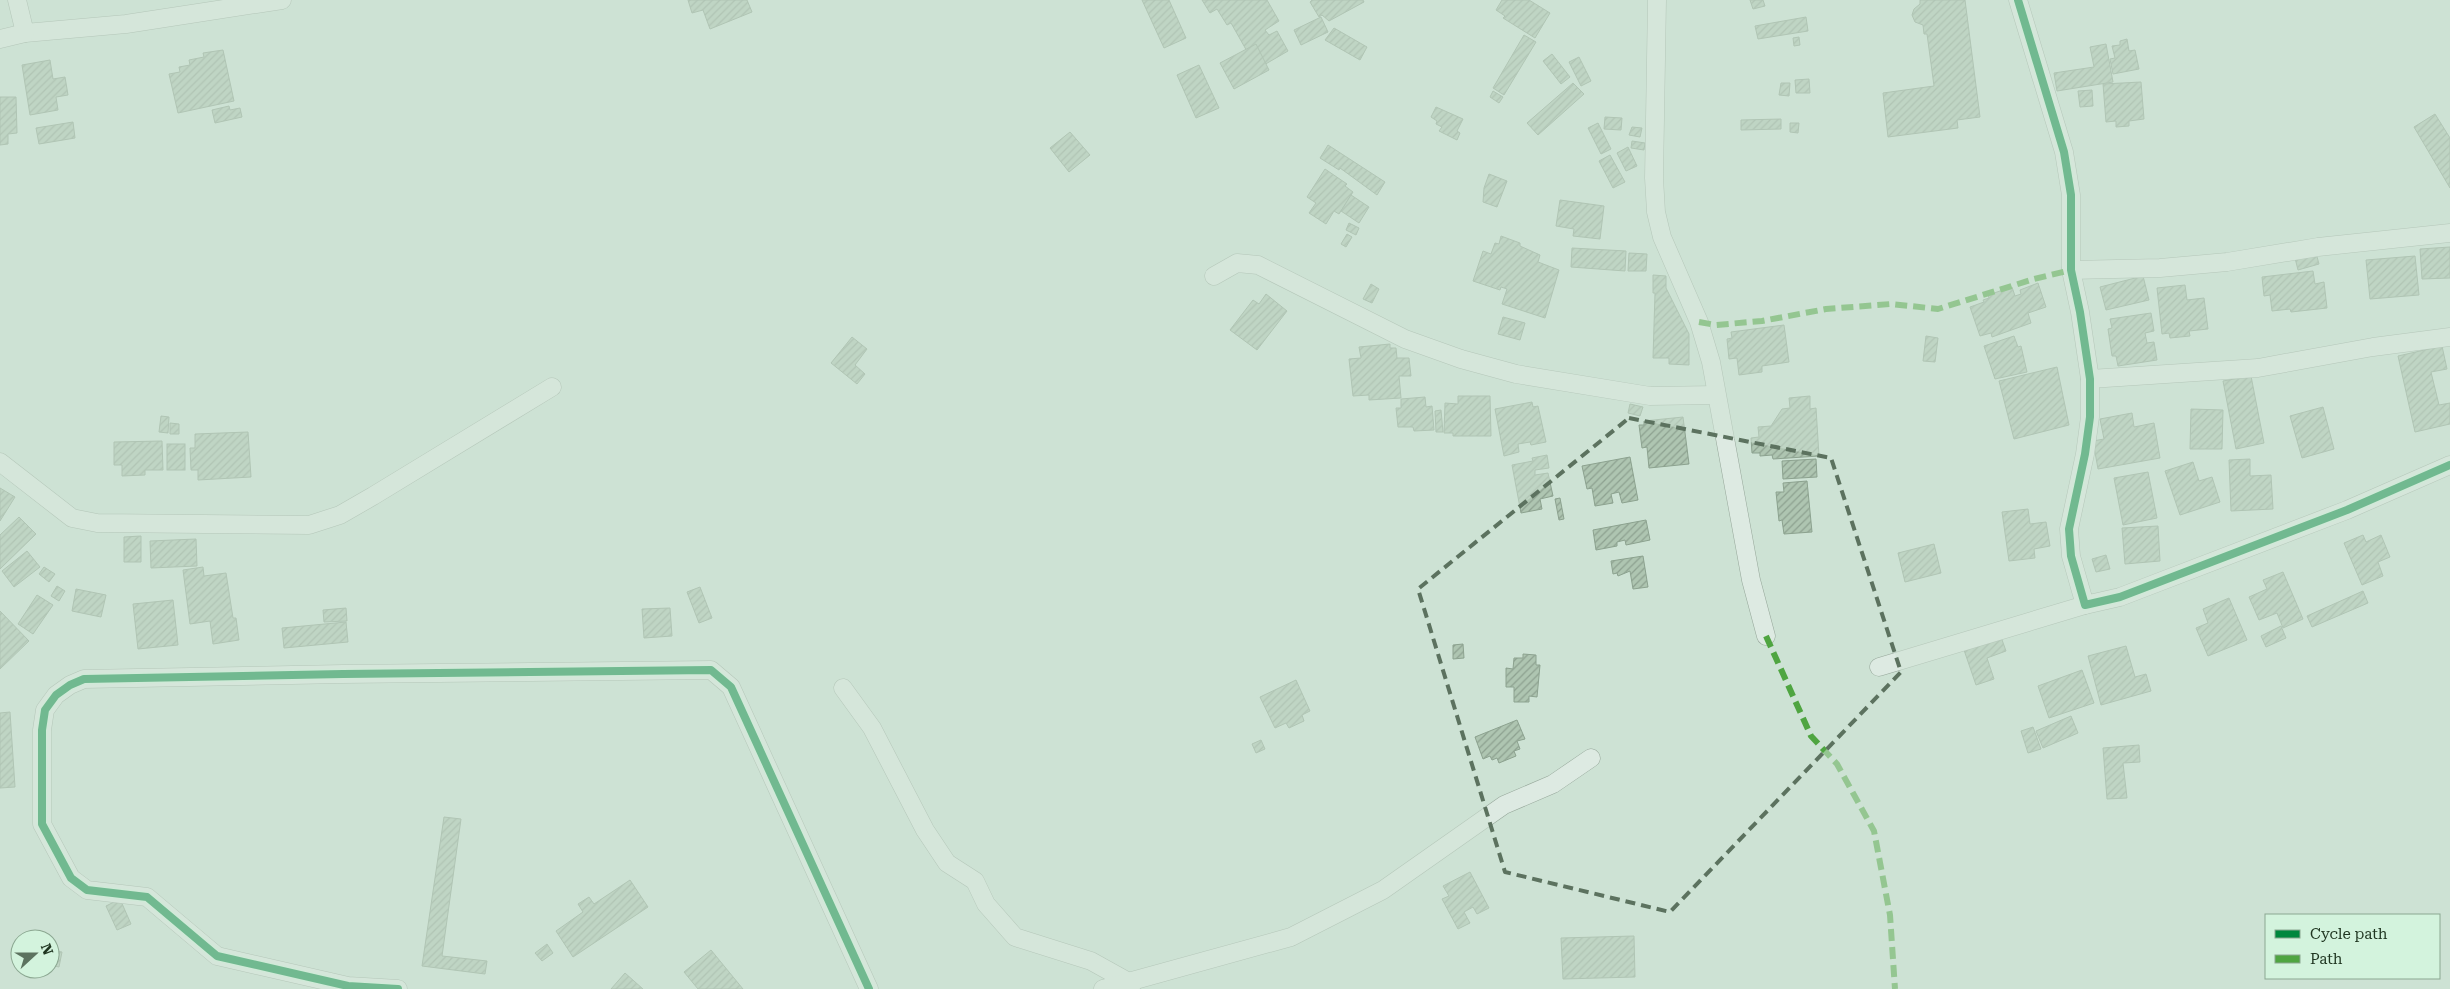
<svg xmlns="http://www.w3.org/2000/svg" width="2450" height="989" font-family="'Roboto Serif',serif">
  <defs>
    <pattern id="building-hatch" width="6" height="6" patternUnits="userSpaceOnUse" patternTransform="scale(1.25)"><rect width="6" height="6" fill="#aec5b1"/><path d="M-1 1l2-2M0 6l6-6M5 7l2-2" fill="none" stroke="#8da190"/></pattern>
  </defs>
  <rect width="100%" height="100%" fill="#cde2d4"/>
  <g fill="url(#building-hatch)" stroke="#8ca28f">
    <path d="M688,0H747L752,12L710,29L703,10L692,13Z"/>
    <path d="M1142,0H1169L1186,38L1164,48Z"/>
    <path d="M1202,0H1267L1279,21L1265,30L1269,35L1277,31L1288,51L1257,69L1231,23L1227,25L1217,9L1210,13Z"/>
    <path d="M1312,0H1363L1364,2L1329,21L1322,15L1319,17L1310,2Z"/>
    <path d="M1502,0H1529L1550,13L1535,38L1503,18L1505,16L1496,10Z"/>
    <path d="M1750,0H1763L1765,6L1753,9Z"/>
    <path d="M1920,0H1965L1980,117L1957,120L1958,128L1888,137L1883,93L1934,86L1927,34H1924L1923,25L1915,22L1912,15L1914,9L1920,4Z"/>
    <path d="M1321,17L1328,32L1301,45L1294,30Z"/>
    <path d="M1806,17L1808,31L1758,39L1755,26Z"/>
    <path d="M1334,28L1367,47L1360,60L1325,40Z"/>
    <path d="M1524,35L1536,42L1504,95L1493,88Z"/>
    <path d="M1799,37L1800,45L1794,46L1793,38Z"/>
    <path d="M2127,39L2129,51L2135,50L2139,69L2113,74L2110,59L2115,58L2112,46L2120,45V41Z"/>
    <path d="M1256,44L1269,70L1234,89L1220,63Z"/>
    <path d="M2106,44L2113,82L2057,91L2054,73L2094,67L2090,47Z"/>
    <path d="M223,50L234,101L178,113L169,74L180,72L179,67L190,65L189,60L204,57L203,53Z"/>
    <path d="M1552,54L1570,77L1561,84L1543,61Z"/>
    <path d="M1579,57L1591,81L1581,86L1569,62Z"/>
    <path d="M50,60L53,79L65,77L68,95L56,97L58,110L30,115L22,65Z"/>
    <path d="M1199,65L1219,108L1196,118L1177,75Z"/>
    <path d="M1809,79L1810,93H1796L1795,80Z"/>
    <path d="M2141,82L2144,119L2129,121V126L2116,127V121L2106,122L2103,84Z"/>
    <path d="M1573,83L1584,94L1538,135L1527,123Z"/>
    <path d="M1781,83H1790L1789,96L1779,95Z"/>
    <path d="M2092,90L2093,106L2080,107L2078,91Z"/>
    <path d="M1493,91L1503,97L1499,103L1490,97Z"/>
    <path d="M0,97H16L17,133L8,134V144L0,145Z"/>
    <path d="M229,106L230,110L240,108L242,117L215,123L212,110Z"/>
    <path d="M1436,107L1463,119L1457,131L1460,133L1457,140L1439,131L1442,127L1436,124L1437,121L1431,117Z"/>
    <path d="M2435,114L2450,138V188L2414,127Z"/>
    <path d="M1605,117L1622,118L1621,130L1604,129Z"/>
    <path d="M1781,119V129L1741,130V120Z"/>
    <path d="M73,122L75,138L39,144L36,128Z"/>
    <path d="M1598,123L1611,149L1601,154L1588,128Z"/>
    <path d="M1790,123H1799L1798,133L1790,132Z"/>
    <path d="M1632,127L1642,128L1640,137L1629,135Z"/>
    <path d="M1070,132L1090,155L1069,172L1050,148Z"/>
    <path d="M1632,141L1645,143L1644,150L1631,148Z"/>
    <path d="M1328,145L1385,182L1377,195L1340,168L1339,170L1320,158Z"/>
    <path d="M1628,147L1637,166L1626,171L1617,153Z"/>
    <path d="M1610,155L1625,182L1613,188L1599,161Z"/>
    <path d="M1325,169L1347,184L1345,186L1353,192L1339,214L1334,211L1326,224L1309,213L1316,203L1307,197Z"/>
    <path d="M1489,174L1507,181L1497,207L1483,202L1484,188Z"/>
    <path d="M1351,195L1369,207L1359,223L1341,211Z"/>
    <path d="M1560,200L1604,206L1600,239L1573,236L1574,229L1556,226Z"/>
    <path d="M1349,223L1359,228L1356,235L1346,230Z"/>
    <path d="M1347,234L1352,237L1346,247L1341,244Z"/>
    <path d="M1501,236L1520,243V246L1540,255L1538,262L1559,270L1545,318L1502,304L1507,289L1501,287L1500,290L1473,281L1483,251L1491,254L1495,243L1499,244Z"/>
    <path d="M2450,247V278L2422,279L2420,249Z"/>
    <path d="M1572,248L1626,251L1625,271L1571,267Z"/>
    <path d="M1629,253L1647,254L1646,271H1628Z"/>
    <path d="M2316,253L2319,264L2298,270L2295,258Z"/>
    <path d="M2415,256L2419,295L2370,299L2366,260Z"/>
    <path d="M2313,271L2315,284L2324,282L2327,308L2291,312L2290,309L2272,311L2270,295L2264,296L2262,277Z"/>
    <path d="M1653,275L1666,276V288L1689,334V365L1669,364V358H1653L1655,293H1653Z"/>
    <path d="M2143,276L2149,300L2106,310L2100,287Z"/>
    <path d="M2038,283L2046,307L2028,313L2031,323L1992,337L1991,333L1980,336L1970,307L1984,302L1983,300L1989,298L1988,295L2012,287L2015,296L2021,294L2020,290Z"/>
    <path d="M1371,284L1379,289L1372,303L1363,299Z"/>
    <path d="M2185,285L2187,300L2204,298L2208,329L2189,331L2190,336L2170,338L2169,333L2162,334L2157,288Z"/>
    <path d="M1266,294L1287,311L1257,350L1230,330L1253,300L1259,304Z"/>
    <path d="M2151,313L2154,331L2145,333L2147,343L2154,342L2157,360L2118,366L2116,356H2112L2108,329L2112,328L2110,319Z"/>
    <path d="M1503,317L1525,323L1520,340L1498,334Z"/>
    <path d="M1784,325L1789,362L1762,366V372L1739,375L1737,358L1729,359L1727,339L1732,338L1731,332Z"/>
    <path d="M1926,336L1938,338L1935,362L1923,361Z"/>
    <path d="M2014,336L2018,347L2021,346L2027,372L1995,379L1984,346Z"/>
    <path d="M852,337L867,349L855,365L865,374L857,384L831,363Z"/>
    <path d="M1390,344V348H1396L1397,358H1409L1411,376H1399L1401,398L1369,400V395L1353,396L1349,359L1361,358L1359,347Z"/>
    <path d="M2442,346L2447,369L2431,372L2439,405L2450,403V424L2415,432L2398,356Z"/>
    <path d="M2057,367L2069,425L2014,439L1999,381Z"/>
    <path d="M2251,376L2264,443L2236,449L2223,381Z"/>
    <path d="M1458,396H1490L1491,436H1453V433H1444L1445,403L1458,404Z"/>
    <path d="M1810,396V409L1816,408L1819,456L1773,459L1772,455L1760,456V453H1752L1751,438L1759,437L1758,427L1771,426L1782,409L1790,408L1789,398Z"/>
    <path d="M1425,397L1426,407L1432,406L1434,430L1414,431L1413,427H1398L1396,408H1401V399Z"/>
    <path d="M1532,402L1533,407L1538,406L1546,442L1531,445L1530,442L1518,444L1519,452L1504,456L1495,409Z"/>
    <path d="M1630,404L1643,407L1640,416L1628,413Z"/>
    <path d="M2323,407L2334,449L2302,458L2290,416Z"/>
    <path d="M2191,409L2223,410L2222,449H2190Z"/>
    <path d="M1441,410L1443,432H1436L1435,411Z"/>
    <path d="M2132,413L2134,427L2154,423L2160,458L2098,469L2093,441L2104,439L2100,419Z"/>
    <path d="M161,416L169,417L168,433L159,432Z"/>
    <path d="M1683,417L1689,464L1649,468L1647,447L1642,448L1639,425H1644V421Z"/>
    <path d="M170,423L179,424V434H170Z"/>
    <path d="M248,432L251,477L198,480V470H191L190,448H195V434Z"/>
    <path d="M162,441L163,470H145V475L122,476V465H114V442Z"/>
    <rect x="167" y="444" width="18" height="26"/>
    <path d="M1547,455L1549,468L1535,470V475L1548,473L1553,496L1540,499L1542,509L1521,513L1512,465L1533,461L1532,458Z"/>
    <path d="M1630,457L1638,500L1622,503L1619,492L1611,494L1613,503L1595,506L1592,488L1587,489L1582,466Z"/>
    <path d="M1816,459L1817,477L1783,479L1782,461Z"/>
    <path d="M2250,459V476L2271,475L2273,509L2231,511L2229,460Z"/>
    <path d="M2193,462L2199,481L2212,477L2220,502L2180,515L2165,471Z"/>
    <path d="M2148,472L2157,518L2123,525L2114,478Z"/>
    <path d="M1807,481L1812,532L1784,534L1782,520L1779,521L1776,492H1784L1783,483Z"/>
    <path d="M0,488L15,497L0,521Z"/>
    <path d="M1560,498L1564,519L1559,520L1555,499Z"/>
    <path d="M2028,509L2030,524L2046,522L2050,546L2034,549L2035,558L2009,561L2002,512Z"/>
    <path d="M19,517L36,534L0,569V535Z"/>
    <path d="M1646,520L1650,540L1626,545L1625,540L1617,542V546L1596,550L1593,530Z"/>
    <path d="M2158,526L2160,561L2125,564L2122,528Z"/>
    <path d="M2363,535L2366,542L2381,535L2390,557L2378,562L2383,576L2362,585L2344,543Z"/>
    <path d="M141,536V562H124V537Z"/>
    <path d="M196,539L197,566L151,568L150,541Z"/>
    <path d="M1934,544L1941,573L1905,582L1898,553Z"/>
    <path d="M27,551L40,567L14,587L2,571Z"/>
    <path d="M2106,555L2110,569L2096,572L2092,559Z"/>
    <path d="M1643,556L1648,587L1633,589L1630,571L1618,576L1617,573L1613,574L1611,561Z"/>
    <path d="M44,567L55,574L49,582L39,574Z"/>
    <path d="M203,567L204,576L226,573L233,618H236L239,640L213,644L210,621L190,624L183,570Z"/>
    <path d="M2283,572L2303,619L2283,628L2277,613L2259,620L2249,597L2267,589L2263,580Z"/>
    <path d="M57,586L65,591L59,601L51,596Z"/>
    <path d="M700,587L712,618L699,623L687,592Z"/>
    <path d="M76,589L106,595L101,617L72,611Z"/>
    <path d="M2363,591L2368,603L2312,627L2307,616Z"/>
    <path d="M37,595L53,605L33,634L18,624Z"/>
    <path d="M2229,598L2247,640L2208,656L2196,628L2208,623L2203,609Z"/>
    <path d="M173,600L178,645L138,649L133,604Z"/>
    <path d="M346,608L347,621L324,622L323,610Z"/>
    <path d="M670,608L672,636L644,638L642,609Z"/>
    <path d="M0,611L29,641L0,669Z"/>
    <path d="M346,622L348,642L284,648L282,628Z"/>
    <path d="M2281,626L2286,638L2266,647L2261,636Z"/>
    <path d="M2001,637L2006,651L1987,658L1994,679L1976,685L1964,650Z"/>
    <path d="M1463,644L1464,658L1453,659V645Z"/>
    <path d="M2126,646L2135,677L2146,674L2151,691L2101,705L2088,656Z"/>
    <path d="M1523,654L1536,655V665H1540L1537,697L1529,696V702H1514V687H1506V668L1513,669L1514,658H1523Z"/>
    <path d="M2082,670L2094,703L2049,718L2038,686Z"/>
    <path d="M1296,680L1310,711L1302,715L1304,721L1289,728L1286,723L1275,728L1260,697Z"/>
    <path d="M10,712L15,787L0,788V713Z"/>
    <path d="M2071,716L2078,733L2043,748L2036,731Z"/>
    <path d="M1517,720L1525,739L1517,741L1520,749L1514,751L1516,756L1499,763L1497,758L1492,760L1490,756L1483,759L1475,737Z"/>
    <path d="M2033,727L2041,749L2028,753L2021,731Z"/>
    <path d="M1261,740L1265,749L1256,753L1252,744Z"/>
    <path d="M2139,745L2140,762L2123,763L2127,798L2107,799L2103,748Z"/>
    <path d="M444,817L461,819L442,956L487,961L485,974L422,966Z"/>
    <path d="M1470,872L1489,908L1477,914L1473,907L1464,912L1470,923L1458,929L1442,899L1449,896L1443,886Z"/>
    <path d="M630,880L648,907L573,957L556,931L583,912L578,904L589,897L594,904Z"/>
    <path d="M120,899L131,924L117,930L106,906Z"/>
    <path d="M1634,936L1635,977L1563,979L1561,938Z"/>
    <path d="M547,944L553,953L542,961L535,953Z"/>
    <path d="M50,950L62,952L59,967L50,965Z"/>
    <path d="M711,950L743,989H698L684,972Z"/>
    <path d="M625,973L643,989H611Z"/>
  </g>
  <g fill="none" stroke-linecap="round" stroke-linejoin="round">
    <g stroke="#96a79a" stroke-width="19">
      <g id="minor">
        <path d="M17,0L25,33L126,24L282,0"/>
        <path d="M1657,0L1654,178L1656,212L1662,237L1699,322L1711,362L1751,580L1766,636"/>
        <path d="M2018,0L2064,152L2071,195V270L2080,312L2090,379V417L2085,454L2069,529L2071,556L2085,605L2120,597L2347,510L2450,465"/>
        <path d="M0,39L25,33"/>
        <path d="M2071,270L2160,268L2227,262L2318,247L2450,233"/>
        <path d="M1214,276L1237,263L1258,265L1405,339L1461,359L1516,374L1650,396L1716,395"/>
        <path d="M2090,379L2258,368L2373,347L2450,337"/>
        <path d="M0,462L72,518L97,523L309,525L340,515L373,496L552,387"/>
        <path d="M1879,667L2085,605"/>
        <path d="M843,688L872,728L925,830L947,863L975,881L986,904L1015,937L1091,961L1127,981L1131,987"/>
        <path d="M398,989L348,986L217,956L147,897L87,890L71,878L42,824V730L45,710L56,695L70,685L84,679L343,674L711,670L731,687L869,989"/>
        <path d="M1103,989L1291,937L1383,890L1504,805L1553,784L1591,758"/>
      </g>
    </g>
    <use href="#minor" stroke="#ddeae2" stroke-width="18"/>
    <g stroke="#4fa541" stroke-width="6" stroke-dasharray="12 6" stroke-linecap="butt">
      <path d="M1699,322L1716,325L1762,321L1826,309L1891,304L1938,309L2034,279L2071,270"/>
      <path d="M1766,636L1811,736L1837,764L1874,831L1890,915L1895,989"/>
    </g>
    <g stroke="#d3f3dd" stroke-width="11">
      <g id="cycleway">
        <path d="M2018,0L2064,152L2071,195V270L2080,312L2090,379V417L2085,454L2069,529L2071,556L2085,605L2120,597L2347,510L2450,465"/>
        <path d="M398,989L348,986L217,956L147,897L87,890L71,878L42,824V730L45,710L56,695L70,685L84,679L343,674L711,670L731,687L869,989"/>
      </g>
    </g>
    <use href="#cycleway" stroke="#00873e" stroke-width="8"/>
  </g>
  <path d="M0 0H2450V989H0ZM1629,418L1831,458L1901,672L1670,912L1505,872L1418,589Z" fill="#cde2d4" fill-opacity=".55" fill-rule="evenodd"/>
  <path fill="none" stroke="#5c725f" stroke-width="4" stroke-dasharray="10 6" stroke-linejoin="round" d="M1629,418L1831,458L1901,672L1670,912L1505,872L1418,589Z"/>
  <rect x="2265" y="914" width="175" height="65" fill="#d3f3dd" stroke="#8ba791"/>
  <rect x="2275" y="930" width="25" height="8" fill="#00873e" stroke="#8ba791"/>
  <text x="2310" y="939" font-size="15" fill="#1f3520">Cycle path</text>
  <rect x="2275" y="955" width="25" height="8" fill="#4fa541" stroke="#8ba791"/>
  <text x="2310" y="964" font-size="15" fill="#1f3520">Path</text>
  <g transform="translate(35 954) rotate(69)"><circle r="24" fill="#d3f3dd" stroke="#8ba791"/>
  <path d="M0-4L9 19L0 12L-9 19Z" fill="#5c725f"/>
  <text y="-8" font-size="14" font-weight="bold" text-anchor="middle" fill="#1f3520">N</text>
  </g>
</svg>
